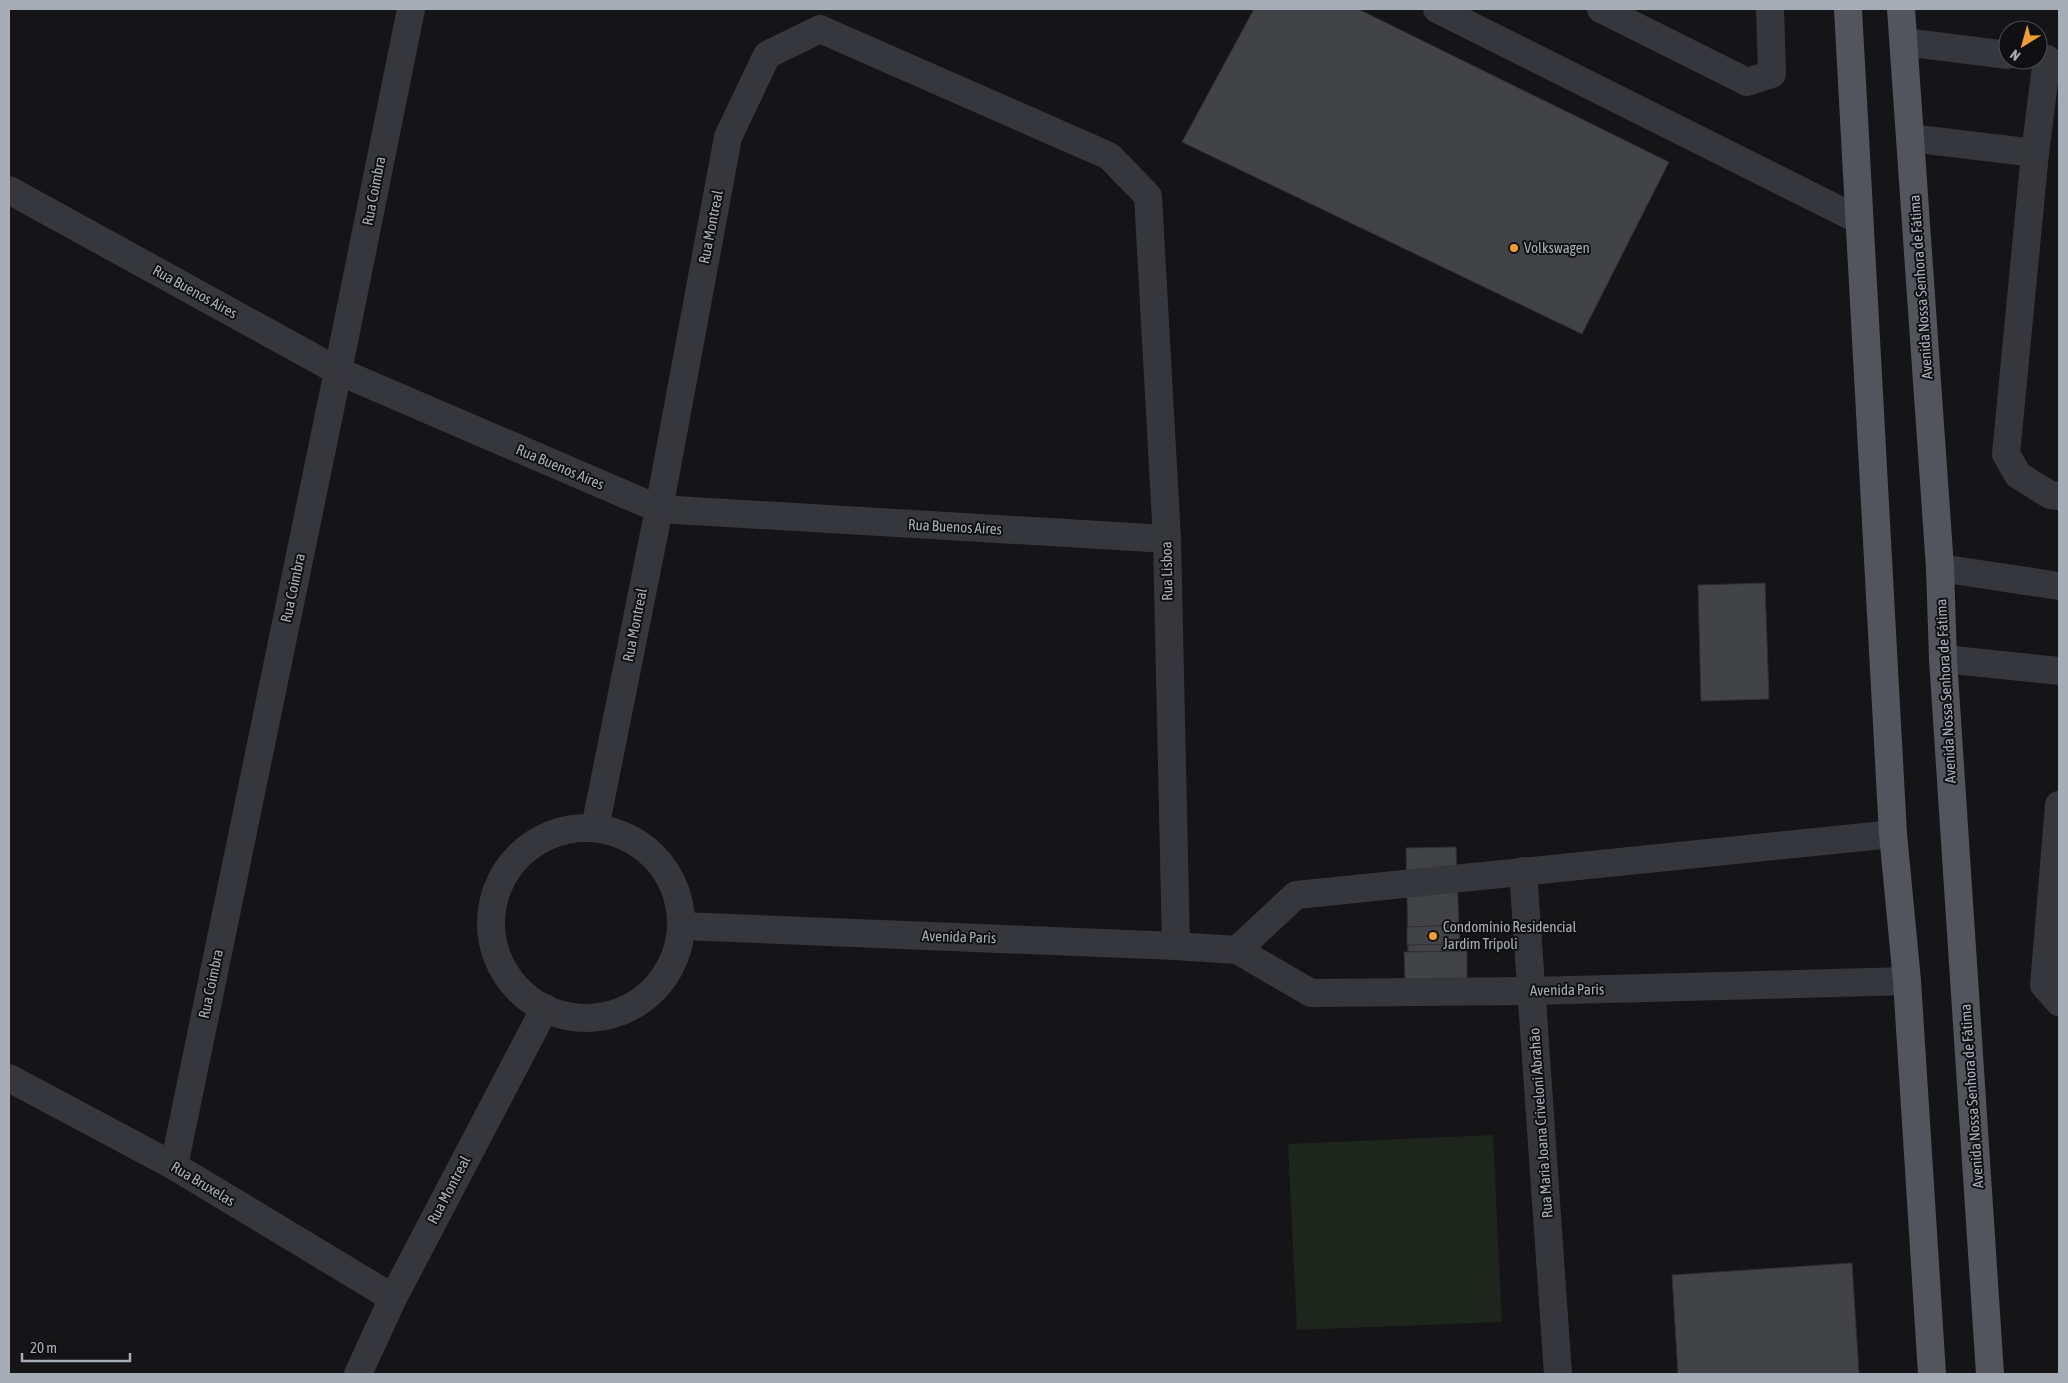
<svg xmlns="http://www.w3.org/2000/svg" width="2068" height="1383" font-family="'Asap Condensed',sans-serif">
  <rect width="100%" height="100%" fill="#151517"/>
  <path fill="#1d251d" d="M1493,1135L1502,1322L1297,1330L1288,1144Z"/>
  <g fill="#414347" stroke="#2f2f33">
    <path d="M1254,9H1358L1669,162L1582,334L1182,142Z"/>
    <path d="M1765,583L1769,699L1701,701L1698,585Z"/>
    <path d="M1456,847L1460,951L1408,952L1406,848Z"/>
    <path d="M1459,925L1460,944L1407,945V927Z"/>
    <path d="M1467,951V1000L1406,1003L1404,952Z"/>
    <path d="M1852,1263L1859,1374H1678L1672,1275Z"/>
  </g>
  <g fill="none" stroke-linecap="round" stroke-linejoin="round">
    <g stroke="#36373c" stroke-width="28">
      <path d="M1437,9L1859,220"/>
      <path d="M1601,9L1747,82L1772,74L1770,9"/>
      <path d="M1904,42L2008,55"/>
      <path d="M1910,138L2035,153L2006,454L2018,475L2050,495L2059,496"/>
      <path d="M2035,153L2047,59"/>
      <path d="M9,190L338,371L659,509L1167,539"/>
      <path d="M1940,568L2059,586"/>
      <path d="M1943,659L2059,671"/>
      <path d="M2059,805L2044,985L2059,1002"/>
      <path d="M595,828L659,509L728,137L767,55L820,29L1109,156L1148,196L1167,539L1176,946"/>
      <circle cx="586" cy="923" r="95"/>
      <path d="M1523,871L1558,1374"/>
      <path d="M681,926L1176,946L1237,950L1311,993L1532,991L1907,981"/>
      <path d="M1237,950L1296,895L1893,834"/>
      <path d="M9,1078L174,1166L393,1298"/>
      <path d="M174,1166L338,371L411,9"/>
      <path d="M358,1374L393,1298L545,1008"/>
    </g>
    <g stroke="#52555b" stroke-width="28">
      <path d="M1848,9L1893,834L1907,981L1932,1374"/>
      <path d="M1901,9L1940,568L1943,659L1990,1374"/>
    </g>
  </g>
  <g fill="#f09e33" stroke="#101012" stroke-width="2">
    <circle cx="1514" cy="248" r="5"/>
    <circle cx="1433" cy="936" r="5"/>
  </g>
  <g text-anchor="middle" stroke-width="4" stroke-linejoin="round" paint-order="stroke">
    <g font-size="15" fill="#a7adb7" stroke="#101012">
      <text transform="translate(374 191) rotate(-79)" y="5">Rua Coimbra</text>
      <text transform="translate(711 227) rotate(-79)" y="5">Rua Montreal</text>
      <text transform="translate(1921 287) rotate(-94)" y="5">Avenida Nossa Senhora de Fátima</text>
      <text transform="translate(195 292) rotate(29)" y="5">Rua Buenos Aires</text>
      <text transform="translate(560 467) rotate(23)" y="5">Rua Buenos Aires</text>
      <text transform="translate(955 527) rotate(3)" y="5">Rua Buenos Aires</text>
      <text transform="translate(1167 571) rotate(-91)" y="5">Rua Lisboa</text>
      <text transform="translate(293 588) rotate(-78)" y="5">Rua Coimbra</text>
      <text transform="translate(635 625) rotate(-79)" y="5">Rua Montreal</text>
      <text transform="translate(1946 691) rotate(-93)" y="5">Avenida Nossa Senhora de Fátima</text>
      <text transform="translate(959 937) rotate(2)" y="5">Avenida Paris</text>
      <text transform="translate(211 984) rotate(-78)" y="5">Rua Coimbra</text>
      <text transform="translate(1567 990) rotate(-1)" y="5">Avenida Paris</text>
      <text transform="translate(1972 1096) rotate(-94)" y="5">Avenida Nossa Senhora de Fátima</text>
      <text transform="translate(1541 1123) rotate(-94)" y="5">Rua Maria Joana Criveloni Abrahão</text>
      <text transform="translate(203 1184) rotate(31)" y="5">Rua Bruxelas</text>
      <text transform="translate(449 1190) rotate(-62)" y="5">Rua Montreal</text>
    </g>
    <g font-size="15" fill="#a7adb7" stroke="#101012" text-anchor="start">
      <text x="1524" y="253">Volkswagen</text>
      <text x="1443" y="932">Condomínio Residencial<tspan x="1443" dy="17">Jardim Trípoli</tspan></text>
    </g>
  </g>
  <rect width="2068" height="1383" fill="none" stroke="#a7adb7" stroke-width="20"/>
  <g transform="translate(2023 45) rotate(217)"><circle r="24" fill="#101012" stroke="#4c4f54"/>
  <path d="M0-4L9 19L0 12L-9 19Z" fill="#f09e33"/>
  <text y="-8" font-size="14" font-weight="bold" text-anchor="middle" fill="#a7adb7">N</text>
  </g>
  <path d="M22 1353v8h108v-8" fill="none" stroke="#a7adb7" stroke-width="2.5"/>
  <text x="30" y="1353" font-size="15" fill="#a7adb7" stroke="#101012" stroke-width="4" paint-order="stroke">20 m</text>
</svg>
